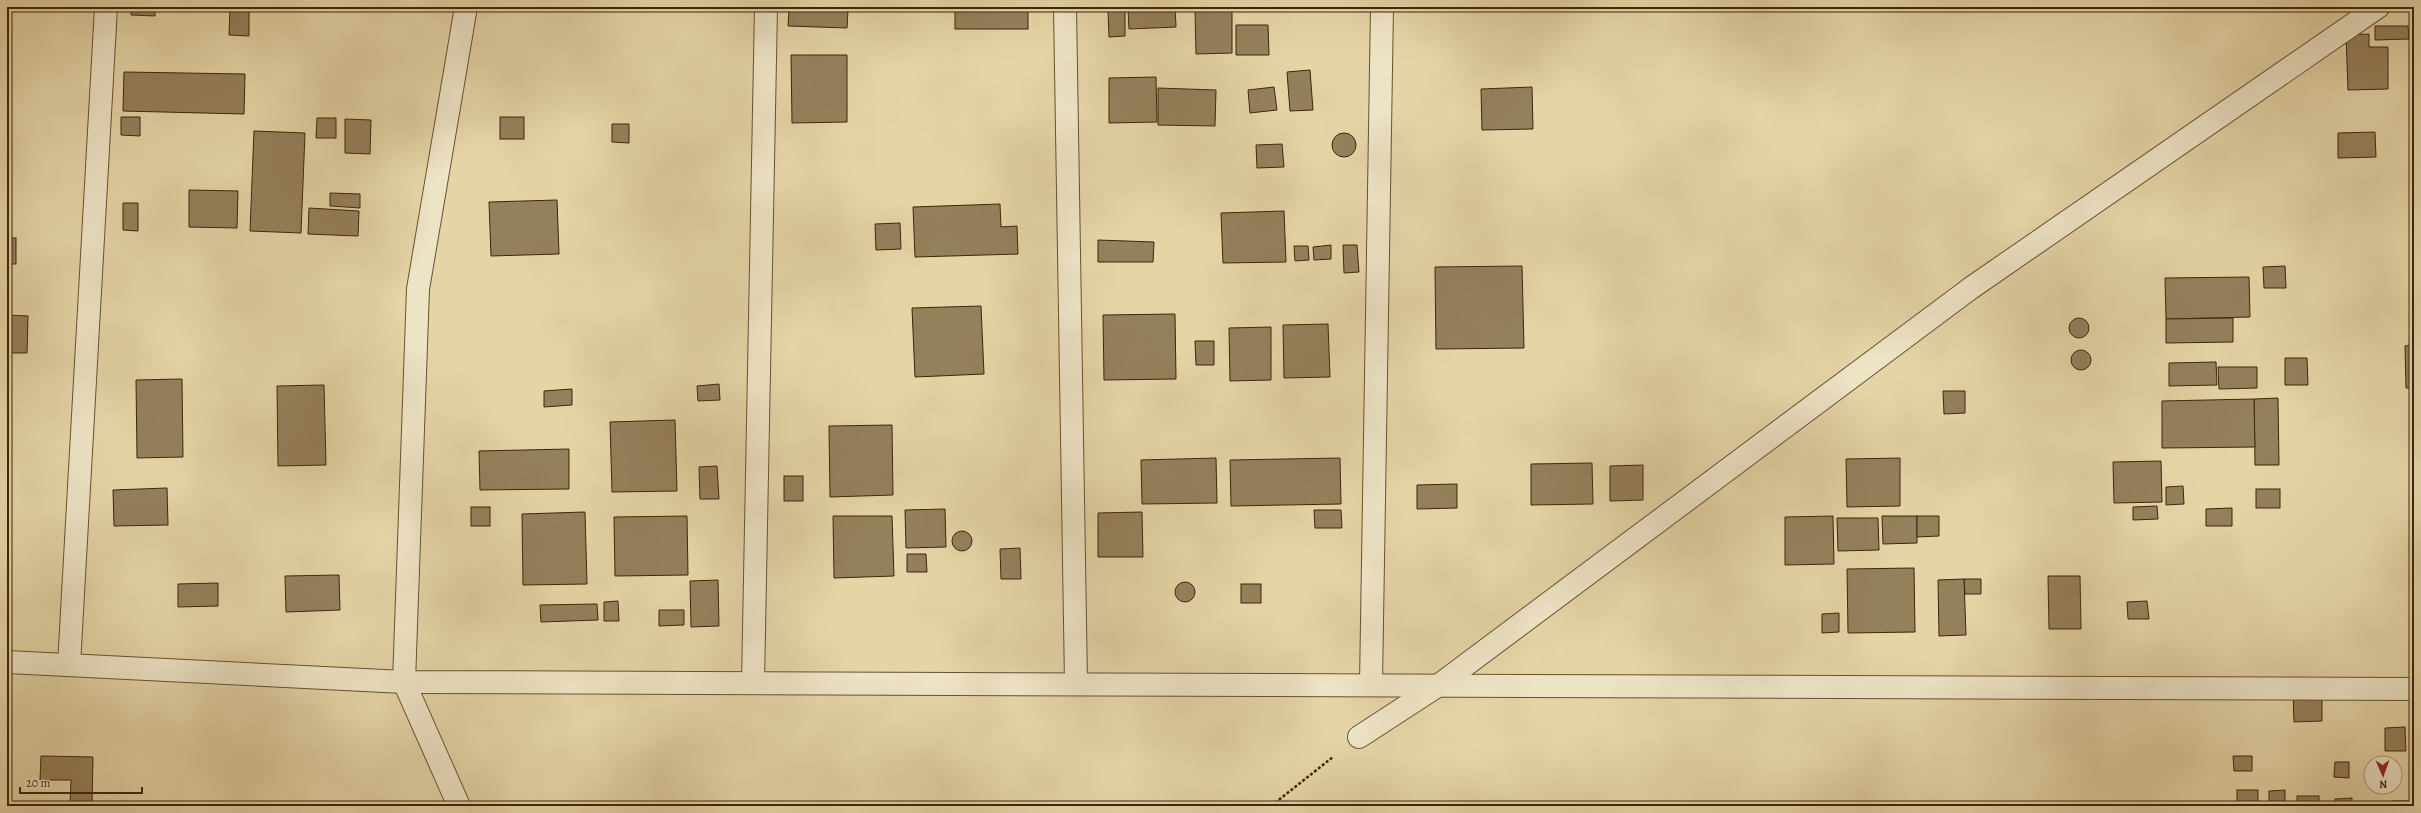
<svg xmlns="http://www.w3.org/2000/svg" width="2421" height="813" font-family="Alegreya,serif">
  <rect width="100%" height="100%" fill="#e4d4a6"/>
  <filter id="stains"><feTurbulence type="fractalNoise" baseFrequency=".005" numOctaves="4"/><feColorMatrix values="0 0 0 0 .2 0 0 0 0 .09 0 0 0 0 .02 0 0 0 .5 -.17"/></filter>
  <radialGradient id="worn" r=".72"><stop offset=".6" stop-color="#630" stop-opacity="0"/><stop offset="1" stop-color="#630" stop-opacity=".3"/></radialGradient>
  <g fill="#95805c" stroke="#3f250b">
    <path d="M131,7H155V16L131,15Z"/>
    <rect x="955" y="7" width="73" height="22"/>
    <path d="M1175,7L1176,27L1129,29L1128,9Z"/>
    <path d="M230,9L249,10V36L229,35Z"/>
    <path d="M789,9L848,10L847,28L788,26Z"/>
    <path d="M1232,9V53L1196,54L1195,10Z"/>
    <path d="M1108,10H1125V36L1109,37Z"/>
    <path d="M1236,25H1268L1269,55H1236Z"/>
    <path d="M2375,26H2408L2409,39L2375,40Z"/>
    <path d="M2369,34V47H2388V89L2348,90L2346,35Z"/>
    <path d="M791,55H847V122L792,123Z"/>
    <path d="M1310,70L1313,110L1290,111L1287,72Z"/>
    <path d="M124,72L245,74L244,114L123,111Z"/>
    <path d="M1156,77L1157,122L1109,123V78Z"/>
    <path d="M1274,87L1277,110L1250,113L1248,90Z"/>
    <path d="M1532,87L1533,129L1482,130L1481,89Z"/>
    <path d="M1158,88L1216,90L1215,126L1158,125Z"/>
    <path d="M121,117H140V136L121,135Z"/>
    <rect x="500" y="117" width="24" height="22"/>
    <path d="M317,118H336V138H316Z"/>
    <path d="M345,119L371,120L370,154L345,153Z"/>
    <path d="M612,124H629V143L612,142Z"/>
    <path d="M254,131L305,133L301,233L250,231Z"/>
    <path d="M2375,132L2376,157L2338,158V133Z"/>
    <circle cx="1344" cy="145" r="12"/>
    <path d="M1282,144L1284,167L1257,168L1256,145Z"/>
    <path d="M189,190L238,191L237,228L189,227Z"/>
    <path d="M330,193L360,194V208L330,206Z"/>
    <path d="M557,200L559,254L491,256L489,202Z"/>
    <path d="M123,203H138V231L123,230Z"/>
    <path d="M1000,204L1001,227L1017,226L1018,254L915,257L913,207Z"/>
    <path d="M309,208L359,211L358,236L308,234Z"/>
    <path d="M1284,211L1286,262L1223,263L1221,213Z"/>
    <path d="M900,223L901,249L876,250L875,224Z"/>
    <rect x="7" y="238" width="9" height="26"/>
    <path d="M1098,240L1154,242L1153,262H1098Z"/>
    <path d="M1331,245V259L1314,260L1313,247Z"/>
    <path d="M1343,245H1357L1359,272L1344,273Z"/>
    <path d="M1294,246H1308L1309,260L1295,261Z"/>
    <path d="M1522,266L1524,348L1436,349L1435,267Z"/>
    <path d="M2285,266L2286,288H2264L2263,267Z"/>
    <path d="M2249,277L2250,317L2166,319L2165,278Z"/>
    <path d="M981,306L984,374L915,377L912,308Z"/>
    <path d="M1175,314L1176,379L1104,380L1103,315Z"/>
    <path d="M7,315L28,316L27,353H7Z"/>
    <path d="M2233,318V342L2166,343V319Z"/>
    <circle cx="2079" cy="328" r="10"/>
    <path d="M1328,324L1330,377L1284,378L1283,325Z"/>
    <path d="M1271,327V380L1230,381L1229,328Z"/>
    <path d="M1195,341H1214V365H1196Z"/>
    <path d="M2414,345V388H2406L2405,346Z"/>
    <circle cx="2081" cy="360" r="10"/>
    <path d="M2285,358H2307L2308,385H2285Z"/>
    <path d="M2216,362L2217,385L2169,386V363Z"/>
    <path d="M2218,367H2257V388L2219,389Z"/>
    <path d="M182,379L183,457L137,458L136,380Z"/>
    <path d="M719,384L720,400L698,401L697,386Z"/>
    <path d="M324,385L326,465L278,466L277,386Z"/>
    <path d="M572,389V405L544,407V391Z"/>
    <path d="M1943,391H1965V413L1944,414Z"/>
    <path d="M2278,398L2279,465H2255L2254,399Z"/>
    <path d="M2254,399L2255,447L2162,448V401Z"/>
    <path d="M675,420L677,491L612,492L610,422Z"/>
    <path d="M892,425L893,495L830,497L829,426Z"/>
    <path d="M569,449V489L480,490L479,451Z"/>
    <path d="M1216,458L1217,503L1142,504L1141,460Z"/>
    <path d="M1340,458L1341,504L1231,506L1230,460Z"/>
    <path d="M1900,458V506L1847,507L1846,459Z"/>
    <path d="M2161,461L2162,502L2114,503L2113,462Z"/>
    <path d="M1592,463L1593,504L1531,505V464Z"/>
    <path d="M1643,465V500L1610,501V466Z"/>
    <path d="M717,466L719,499H700L699,467Z"/>
    <rect x="784" y="476" width="19" height="25"/>
    <path d="M1457,484V508L1417,509V485Z"/>
    <path d="M2183,486L2184,504L2166,505V487Z"/>
    <path d="M167,488L168,525L114,526L113,490Z"/>
    <rect x="2256" y="489" width="24" height="19"/>
    <path d="M2157,506L2158,519L2133,520V507Z"/>
    <rect x="471" y="507" width="19" height="19"/>
    <path d="M2232,508V526H2206V509Z"/>
    <path d="M945,509L946,547L906,548L905,510Z"/>
    <path d="M1314,510H1341L1342,528H1315Z"/>
    <path d="M585,512L587,584L523,585L522,514Z"/>
    <path d="M1142,512L1143,557H1098V513Z"/>
    <path d="M687,516L688,575L615,576L614,517Z"/>
    <path d="M833,516H892L894,576L834,578Z"/>
    <path d="M1833,516L1834,564L1785,565V517Z"/>
    <path d="M1882,516H1917V543L1883,544Z"/>
    <path d="M1917,516H1939V536L1917,537Z"/>
    <path d="M1837,518H1878L1879,550L1838,551Z"/>
    <circle cx="962" cy="541" r="10"/>
    <path d="M1020,548L1021,579H1001L1000,549Z"/>
    <path d="M907,554H926L927,572H907Z"/>
    <path d="M1914,568L1915,632L1848,633L1847,569Z"/>
    <path d="M339,575L340,610L286,612L285,576Z"/>
    <path d="M2048,576H2080L2081,629H2049Z"/>
    <path d="M1964,579H1981V594H1965Z"/>
    <path d="M1964,579L1966,635L1939,636L1938,580Z"/>
    <path d="M718,580L719,626L691,627L690,581Z"/>
    <circle cx="1185" cy="592" r="10"/>
    <path d="M218,583V606L178,607V584Z"/>
    <rect x="1241" y="584" width="20" height="19"/>
    <path d="M618,601L619,621H604V602Z"/>
    <path d="M2147,601L2149,619H2128L2127,602Z"/>
    <path d="M597,604L598,620L541,622L540,605Z"/>
    <path d="M659,610H684V625L659,626Z"/>
    <path d="M1839,613V632L1822,633V614Z"/>
    <path d="M2322,692V721L2294,722L2293,693Z"/>
    <path d="M2405,727L2406,751H2385V728Z"/>
    <path d="M41,756L93,757L92,806H70L71,780H40Z"/>
    <path d="M2233,756H2252V771H2234Z"/>
    <path d="M2335,762H2349V778L2334,777Z"/>
    <rect x="2237" y="790" width="21" height="16"/>
    <path d="M2285,790V806H2269V791Z"/>
    <rect x="2297" y="796" width="22" height="10"/>
    <path d="M2352,798V806H2335V799Z"/>
    <rect x="2393" y="801" width="19" height="5"/>
  </g>
  <g fill="none" stroke-linecap="round" stroke-linejoin="round">
    <g stroke="#685132" stroke-width="24">
      <g id="street">
        <path d="M1065,7L1076,683"/>
        <path d="M7,662L404,682L2414,689"/>
        <path d="M69,665L106,7"/>
        <path d="M753,682L766,7"/>
        <path d="M1371,684L1382,7"/>
        <path d="M1359,737L1439,685L1971,288L2378,7"/>
        <path d="M459,806L404,682L418,289L466,7"/>
      </g>
    </g>
    <path stroke="#3f250b" stroke-width="2.5" stroke-dasharray="3 2" stroke-linecap="butt" d="M1271,806L1333,757"/>
    <use href="#street" stroke="#ede3c5" stroke-width="22"/>
  </g>
  <rect width="2421" height="813" fill="none" stroke="#e4d4a6" stroke-width="24"/>
  <rect x="8" y="8" width="2405" height="797" fill="none" stroke="#3f250b" stroke-width="2"/>
  <rect x="12" y="12" width="2397" height="789" fill="none" stroke="#3f250b"/>
  <g transform="translate(2383 775) rotate(178)"><circle r="19" fill="#ede3c5" stroke="#a7977b"/>
  <path d="M0-3L7 15L0 10L-7 15Z" fill="#8f2418"/>
  <text y="-6" font-size="11" font-weight="bold" text-anchor="middle" fill="#3f250b">N</text>
  </g>
  <path d="M20 787v6h122v-6" fill="none" stroke="#3f250b" stroke-width="2"/>
  <text x="26" y="787" font-size="12" fill="#3f250b" stroke="#ede3c5" stroke-width="3" paint-order="stroke">20 m</text>
  <rect width="100%" height="100%" filter="url(#stains)"/>
  <rect width="100%" height="100%" fill="url(#worn)"/>
</svg>
